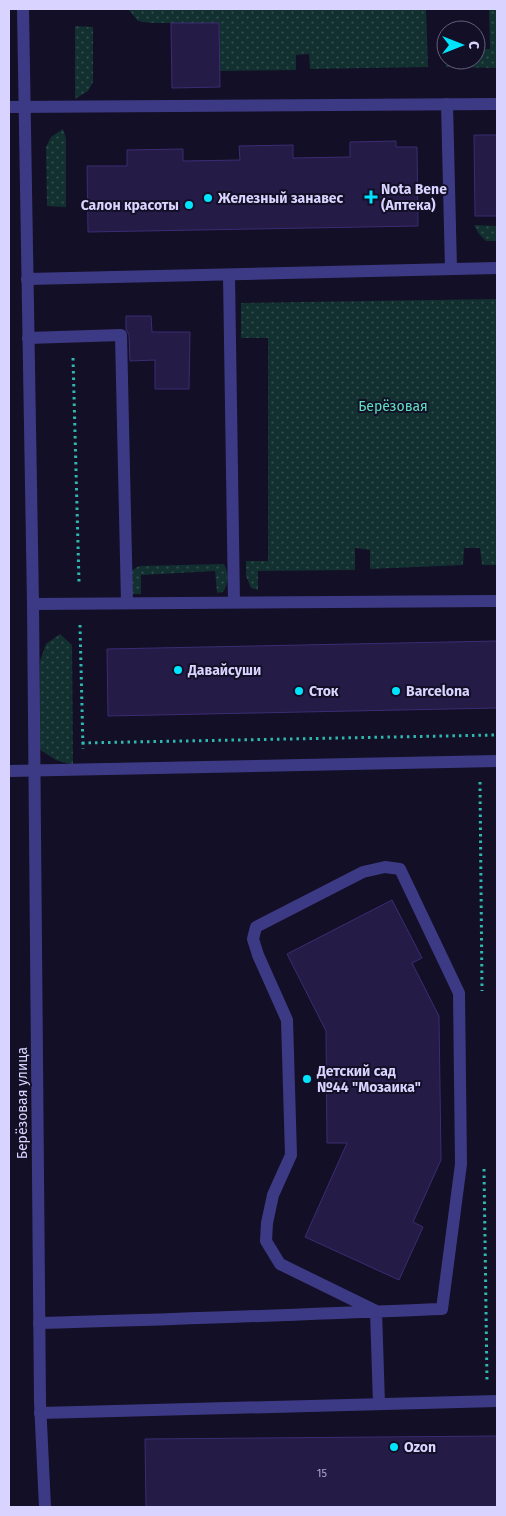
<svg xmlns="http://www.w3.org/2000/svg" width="506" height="1516" font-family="'Fira Sans',sans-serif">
  <defs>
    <pattern id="green-dots" width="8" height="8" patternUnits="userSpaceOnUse" patternTransform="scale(1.25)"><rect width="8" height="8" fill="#12302f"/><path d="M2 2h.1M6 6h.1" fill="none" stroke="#344d4e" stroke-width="1.8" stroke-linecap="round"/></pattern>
  </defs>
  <rect width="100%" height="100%" fill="#130f26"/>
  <g fill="url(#green-dots)">
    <path d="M128,9H426L428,67L310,69L309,54L296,55V70L220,71L219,23H151L138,21Z"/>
    <path d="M489,9H497V68L446,67V49V60H476V49H490Z"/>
    <path d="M75,26L93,27V82L88,91L75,99Z"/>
    <path d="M63,129L66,138V207L47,206L46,147L51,137Z"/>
    <path d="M474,225L497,226V241H486L479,234Z"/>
    <path d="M497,299V565H482L480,548H464L463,565L370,569V550L355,548V570L258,571V590L251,588L246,576V561H268V338H241V303Z"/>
    <path d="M224,564C229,573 229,584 223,592L217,593L215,571L141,575V594H131V571L139,566Z"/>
    <path d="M60,634L72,645L73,765L56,760L39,749L40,661L46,644Z"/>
  </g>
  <g fill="#241b47" stroke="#3b2d73">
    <path d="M171,23H219L220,87L172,88Z"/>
    <path d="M474,135H497V216H475Z"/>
    <path d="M396,141V147H417L418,226L88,232L87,166H127V150L183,149V161L240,160L239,146L293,145V158L350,157V142Z"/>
    <path d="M126,316H151L152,332H190L189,389H155V360L130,361L129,335L126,329Z"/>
    <path d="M497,641V708L108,716L107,649Z"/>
    <path d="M392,900L422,958L412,963L439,1016L441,1160L413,1222L423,1227L399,1280L305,1237L347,1143H327L326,1031L287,954Z"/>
    <path d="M497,1436V1507H146L145,1439Z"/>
  </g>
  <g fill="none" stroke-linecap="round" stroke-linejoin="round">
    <g stroke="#2fb8b0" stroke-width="3" stroke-dasharray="2.5 4" stroke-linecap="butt">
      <path d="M73,358L79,582"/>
      <path d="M80,625L83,749"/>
      <path d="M82,743L497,735"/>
      <path d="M480,782L482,991"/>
      <path d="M484,1169L487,1381"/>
    </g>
    <g stroke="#3d3a85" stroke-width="12">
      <path d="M447,104L451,269"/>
      <path d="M9,107L497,104"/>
      <path d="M229,275L234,602"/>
      <path d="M27,279L497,268"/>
      <path d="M28,338L121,335L127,603"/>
      <path d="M33,604L497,601"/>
      <path d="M39,1323C173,1320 307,1314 442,1309L461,1164L459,993L400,869L385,867L363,872L256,927L253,939L258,955L287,1020L291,1155L273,1195L267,1223L266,1241L280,1264L376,1311L379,1404"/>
      <path d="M40,1413L497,1401"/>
    </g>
    <g stroke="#3d3a85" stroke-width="12">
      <path d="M23,9L33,604L40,1402L45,1507"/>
      <path d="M9,771L497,761"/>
    </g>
  </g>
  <g fill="#00e5ff" stroke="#130f26" stroke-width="2">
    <path d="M368.5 189.5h5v5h5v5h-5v5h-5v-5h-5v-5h5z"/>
    <circle cx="208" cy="198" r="5"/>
    <circle cx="189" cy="205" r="5"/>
    <circle cx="178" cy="670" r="5"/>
    <circle cx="299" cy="691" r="5"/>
    <circle cx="396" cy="691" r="5"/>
    <circle cx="307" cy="1079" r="5"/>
    <circle cx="394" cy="1447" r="5"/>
  </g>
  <g text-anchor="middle" stroke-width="4" stroke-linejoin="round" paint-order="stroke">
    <g font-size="11" fill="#aca6d1">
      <text x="322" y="1477">15</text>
    </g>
    <g font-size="14" font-weight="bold" fill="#d9d4ff" stroke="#130f26" text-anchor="start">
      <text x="381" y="194">Nota Bene<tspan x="381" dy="16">(Аптека)</tspan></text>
      <text x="218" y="203">Железный занавес</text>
      <text x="179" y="210" text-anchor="end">Салон красоты</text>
      <text x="188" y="675">Давайсуши</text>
      <text x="309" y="696">Сток</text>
      <text x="406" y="696">Barcelona</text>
      <text x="317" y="1076">Детский сад<tspan x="317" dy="16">№44 "Мозаика"</tspan></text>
      <text x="404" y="1452">Ozon</text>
    </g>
    <g font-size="14" fill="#5fe0c0" stroke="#130f26">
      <text x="393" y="411">Берёзовая</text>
    </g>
    <g font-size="14" fill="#d9d4ff" stroke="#130f26">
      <text transform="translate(22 1103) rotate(-90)" y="5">Берёзовая улица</text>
    </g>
  </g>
  <rect width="506" height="1516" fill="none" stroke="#d9d4ff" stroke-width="20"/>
  <g transform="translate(461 45) rotate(90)"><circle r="24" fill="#130f26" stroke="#625e7d"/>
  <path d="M0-4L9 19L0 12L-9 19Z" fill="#00e5ff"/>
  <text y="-8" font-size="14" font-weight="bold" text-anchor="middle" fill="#d9d4ff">С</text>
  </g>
</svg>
